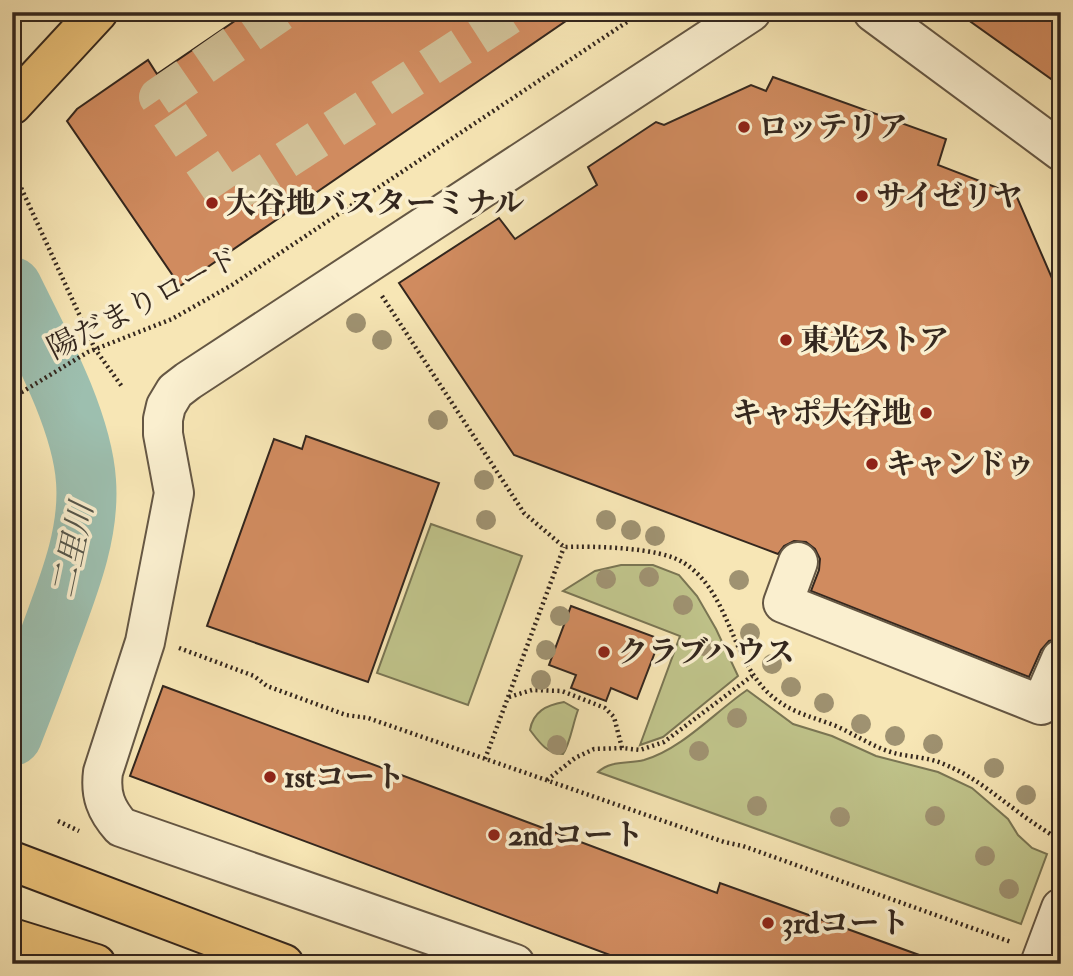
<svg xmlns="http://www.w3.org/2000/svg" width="1073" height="976" font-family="'IM FELL Double Pica','Noto Serif JP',serif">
  <rect width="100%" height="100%" fill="#f7e6b5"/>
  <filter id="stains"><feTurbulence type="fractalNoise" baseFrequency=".00286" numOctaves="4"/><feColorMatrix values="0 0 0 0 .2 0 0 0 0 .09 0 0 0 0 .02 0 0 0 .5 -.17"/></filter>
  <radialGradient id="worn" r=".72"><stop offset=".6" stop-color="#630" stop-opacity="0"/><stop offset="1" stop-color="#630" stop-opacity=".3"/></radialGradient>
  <g fill="#c0c48b" stroke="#7a7654" stroke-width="2">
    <path d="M431,524L522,556L468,705L377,673Z"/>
    <path d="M621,565H653L679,575L697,596L716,629L738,676L663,737L640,745L680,636L563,591L595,571Z"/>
    <path d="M747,690L793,724L832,736L876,756L938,772L972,788L1008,819L1018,835L1032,848L1047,854L1021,924L598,772C611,760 628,764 644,760C682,749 715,712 747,690Z"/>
    <path d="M564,702L578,710C573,723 570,744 563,754C547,754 539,742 530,730C533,712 546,705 564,702Z"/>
  </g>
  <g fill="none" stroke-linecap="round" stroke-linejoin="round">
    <path stroke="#9dbfaf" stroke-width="60" d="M12,287C39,342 82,420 86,481C90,534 68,587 50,636C38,669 25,703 12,736"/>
  </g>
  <g fill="#d08b5f" stroke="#34271e" stroke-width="2">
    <path d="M248,12H579L180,286L67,121L77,109L148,60L157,74Z"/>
    <path d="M957,12H1061V86Z"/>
    <path d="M773,77L946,139L938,165L1016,195L1061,299V638L1049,641L1041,650L1029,677L811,591L819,570L820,559L815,549L806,542L794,541L784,546L778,554L514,455L399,283L499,218L515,239L597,185L588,167L656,122L664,125L751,85L766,91Z"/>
    <path d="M306,436L439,483L368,682L207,626L274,439L302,449Z"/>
    <path d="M571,606L660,639L637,699L611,688L606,701L571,688L576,675L549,665Z"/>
    <path d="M163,686L717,893L720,883L933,960L932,964H634L130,776Z"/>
  </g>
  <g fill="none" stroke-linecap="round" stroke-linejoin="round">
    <path stroke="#d0c097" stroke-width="38" stroke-dasharray="38 19" stroke-linecap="butt" d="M281,12L158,97L227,198L515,12"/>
    <g stroke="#655744" stroke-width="42">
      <g id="minor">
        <path d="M873,12L1061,151"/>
        <path d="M798,562L783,603L1041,705L1061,659"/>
        <path d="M515,964L121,827C106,810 100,795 103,772L145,642L174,493L163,434V419L166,406L175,391L188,381L751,12"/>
        <path d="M1040,964L1061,908"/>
      </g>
    </g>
    <g stroke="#34271e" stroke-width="42">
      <path id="major" d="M12,105L98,12"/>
    </g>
    <g stroke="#34271e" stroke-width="42">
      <g id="highway">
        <path d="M12,861L284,964"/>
        <path d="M12,938L96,964"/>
      </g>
    </g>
    <g stroke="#34271e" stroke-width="4.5" stroke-dasharray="2 3.5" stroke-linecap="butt">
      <path d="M12,168L95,349L123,388"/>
      <path d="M382,296L524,513L564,547C593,546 660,547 684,563C733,594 730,667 778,701C796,714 816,718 836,726C856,735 873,747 894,753C909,757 927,757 941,763C972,775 991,792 1017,811C1031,822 1046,831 1061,841"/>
      <path d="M12,398L88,352L172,319L232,285L642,12"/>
      <path d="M179,648L254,676L267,686L346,715L368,718L724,842L743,846L1011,942"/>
      <path d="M509,697L532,690L562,691L605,708L614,717L622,748L640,750L664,742L752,676"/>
      <path d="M485,759L564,547"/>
      <path d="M547,780L575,758L594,749L622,748"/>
      <path d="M58,821L79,831"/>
    </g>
    <use href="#minor" stroke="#faefcf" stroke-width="38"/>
    <use href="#major" stroke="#ecc37a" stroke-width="38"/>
    <use href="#highway" stroke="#ecc37a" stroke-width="38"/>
  </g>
  <g fill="#9f9271">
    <circle cx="356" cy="323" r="10"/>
    <circle cx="382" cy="340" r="10"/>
    <circle cx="438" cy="420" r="10"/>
    <circle cx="484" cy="480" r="10"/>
    <circle cx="486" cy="520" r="10"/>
    <circle cx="606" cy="520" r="10"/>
    <circle cx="631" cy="530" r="10"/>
    <circle cx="655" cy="536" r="10"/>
    <circle cx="649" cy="577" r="10"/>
    <circle cx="606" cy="579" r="10"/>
    <circle cx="739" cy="580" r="10"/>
    <circle cx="683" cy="605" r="10"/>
    <circle cx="560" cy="616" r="10"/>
    <circle cx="750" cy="633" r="10"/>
    <circle cx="704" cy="646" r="10"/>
    <circle cx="546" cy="650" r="10"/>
    <circle cx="772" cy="664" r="10"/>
    <circle cx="541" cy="680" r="10"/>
    <circle cx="791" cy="687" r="10"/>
    <circle cx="824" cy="703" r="10"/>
    <circle cx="737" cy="718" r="10"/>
    <circle cx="861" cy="724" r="10"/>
    <circle cx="895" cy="736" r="10"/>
    <circle cx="933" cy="744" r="10"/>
    <circle cx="557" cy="745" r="10"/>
    <circle cx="699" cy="751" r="10"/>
    <circle cx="994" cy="768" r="10"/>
    <circle cx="1026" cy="795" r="10"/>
    <circle cx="757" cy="806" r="10"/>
    <circle cx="935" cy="816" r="10"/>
    <circle cx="840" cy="817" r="10"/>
    <circle cx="985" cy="856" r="10"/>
    <circle cx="1009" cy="889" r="10"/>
  </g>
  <g fill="#8f2418" stroke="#faefcf" stroke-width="2.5">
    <circle cx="744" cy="127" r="7"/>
    <circle cx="862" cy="196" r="7"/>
    <circle cx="212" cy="203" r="7"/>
    <circle cx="786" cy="340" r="7"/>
    <circle cx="926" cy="413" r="7"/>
    <circle cx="872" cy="464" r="7"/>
    <circle cx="604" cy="652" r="7"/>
    <circle cx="270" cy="777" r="7"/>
    <circle cx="494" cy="835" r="7"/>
    <circle cx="768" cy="923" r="7"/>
  </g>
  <g text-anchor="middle" stroke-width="7" stroke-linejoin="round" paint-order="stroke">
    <g font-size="30" font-weight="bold" fill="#34271e" stroke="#faefcf" text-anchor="start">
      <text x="758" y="137">ロッテリア</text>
      <text x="876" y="206">サイゼリヤ</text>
      <text x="226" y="213">大谷地バスターミナル</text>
      <text x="800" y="350">東光ストア</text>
      <text x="912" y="423" text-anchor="end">キャポ大谷地</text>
      <text x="886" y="474">キャンドゥ</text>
      <text x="618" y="662">クラブハウス</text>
      <text x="284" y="787">1stコート</text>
      <text x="508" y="845">2ndコート</text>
      <text x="782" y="933">3rdコート</text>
    </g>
    <g font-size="30" fill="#34271e" stroke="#faefcf">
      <text transform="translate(143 303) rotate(-27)" y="10">陽だまりロード</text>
    </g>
    <g font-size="32" font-style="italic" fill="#54554a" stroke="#faefcf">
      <text transform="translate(72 550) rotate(-78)" y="11">二里川</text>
    </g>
  </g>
  <rect width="1073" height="976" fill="none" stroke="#f7e6b5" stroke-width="42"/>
  <rect x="14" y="14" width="1045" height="948" fill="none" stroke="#34271e" stroke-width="3.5"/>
  <rect x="21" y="21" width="1031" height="934" fill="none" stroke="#34271e" stroke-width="2"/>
  <rect width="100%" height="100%" filter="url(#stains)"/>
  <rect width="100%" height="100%" fill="url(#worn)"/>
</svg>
